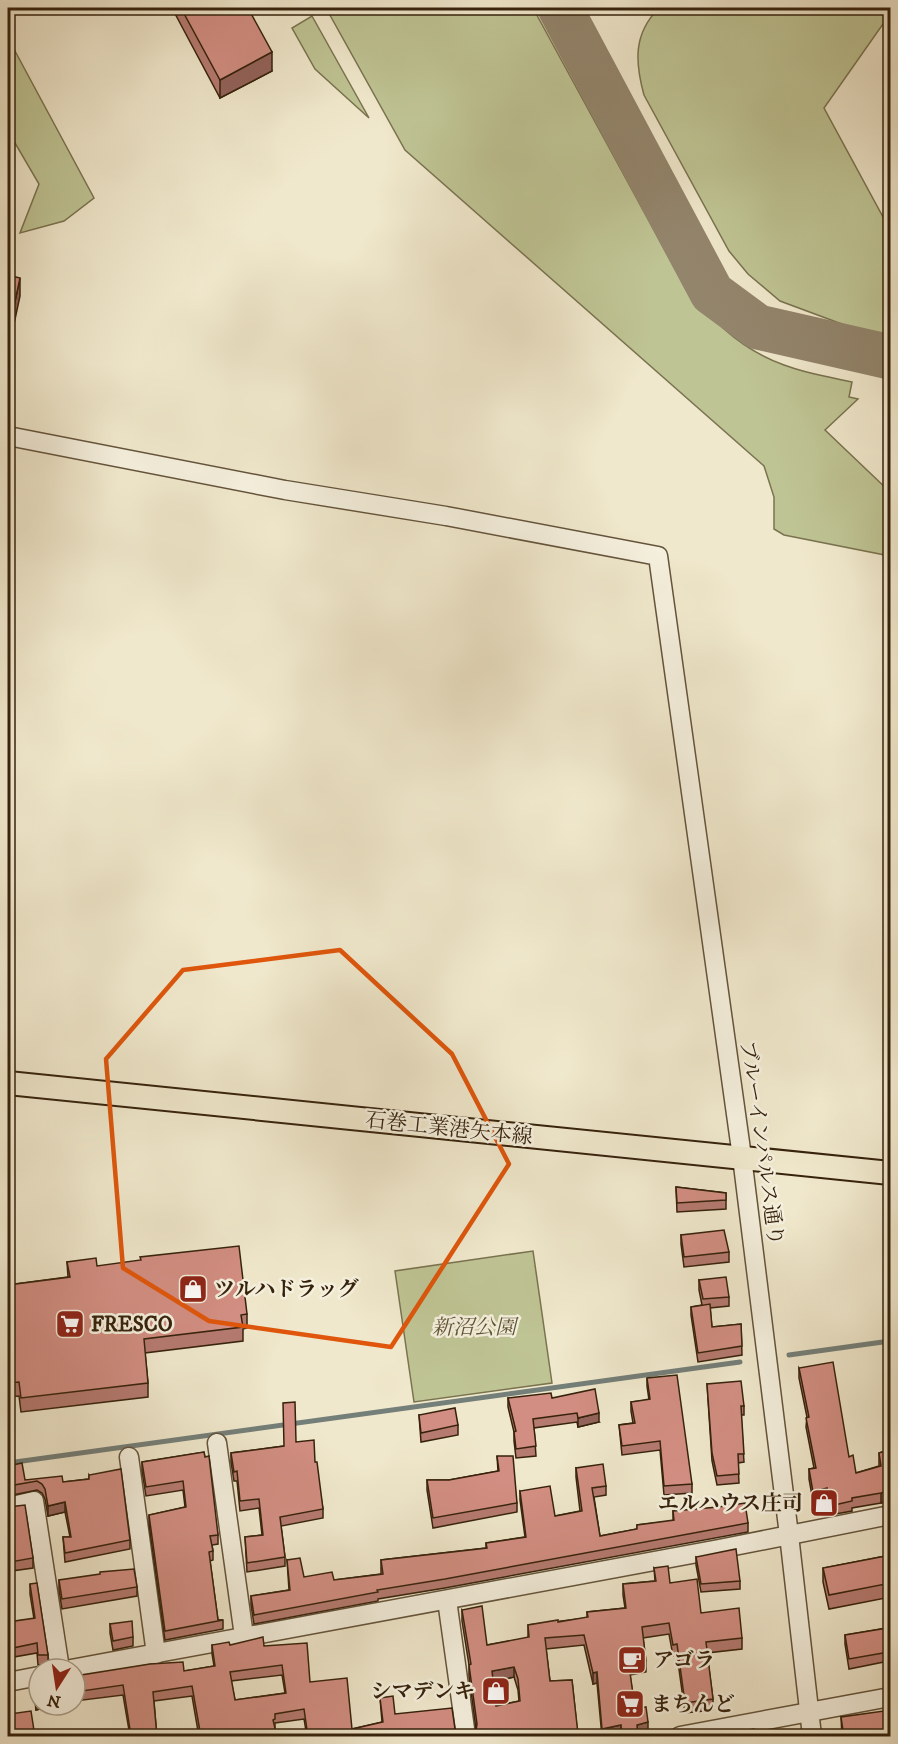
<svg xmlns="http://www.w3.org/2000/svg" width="898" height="1744" font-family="'IM FELL DW Pica','Noto Serif JP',serif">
  <rect width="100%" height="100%" fill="#f0e8cc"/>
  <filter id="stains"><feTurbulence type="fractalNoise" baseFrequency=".00333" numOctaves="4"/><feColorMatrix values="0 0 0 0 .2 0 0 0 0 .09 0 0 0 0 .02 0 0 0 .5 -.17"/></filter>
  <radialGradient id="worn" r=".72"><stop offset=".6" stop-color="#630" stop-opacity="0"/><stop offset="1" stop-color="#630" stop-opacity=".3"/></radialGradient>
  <g fill="#bfc494" stroke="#7a7350" stroke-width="1.5">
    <path d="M326,8H533L679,276C707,316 737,348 784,365C805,373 829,377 852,382L849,397L858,399L825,430L890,492V556L784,535L774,529V497L764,466L405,150Z"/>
    <path d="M659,8H890V14L824,108L890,230V338L866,333L780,301L748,274L729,251L644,95C635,62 633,34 659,8Z"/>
    <path d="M312,16L369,118L315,69L292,28Z"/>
    <path d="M8,38L94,198L64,221L20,233L39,184L8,131Z"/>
    <path d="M533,1251L552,1383L414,1402L395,1271Z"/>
  </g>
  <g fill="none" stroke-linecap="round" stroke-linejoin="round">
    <g stroke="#747f79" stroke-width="5">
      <path d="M789,1355L890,1341"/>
      <path d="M8,1463L740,1362"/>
    </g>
    <path stroke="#93856c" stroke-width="45" d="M560,8L712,293L758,327L890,357"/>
    <g stroke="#64543c" stroke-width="21">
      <g id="minor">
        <path d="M8,436L285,490L446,516L658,556L742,1157L789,1535L812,1736"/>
        <path d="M217,1443L244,1636"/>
        <path d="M129,1457L156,1654"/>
        <path d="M8,1507L34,1501L60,1669"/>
        <path d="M447,1600L466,1736"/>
        <path d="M71,1669L719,1549L890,1515"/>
        <path d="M8,1682L39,1676"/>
        <path d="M680,1736L890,1697"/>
      </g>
    </g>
    <g stroke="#36220c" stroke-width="26">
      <path id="major" d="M8,1083L890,1173"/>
    </g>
    <use href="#minor" stroke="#f5f0de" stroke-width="18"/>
    <use href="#major" stroke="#f0e8cc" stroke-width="22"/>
  </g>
  <g fill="#b57a70" stroke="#36220c" stroke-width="1.5" fill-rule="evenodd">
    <path d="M172,8H248L272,71L220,98Z"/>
    <path d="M676,1187L726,1193V1209L677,1212Z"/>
    <path d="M681,1235L729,1252V1262L684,1267L681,1244Z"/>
    <path d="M67,1262L97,1266L247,1314V1328L243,1329V1341L145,1353L148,1383V1397L21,1412L19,1396L8,1397V1285L68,1277Z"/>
    <path d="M699,1280L729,1297V1306L710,1308L712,1327L741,1324L742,1355L698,1362L691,1315V1307L702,1305L699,1290Z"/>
    <path d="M799,1368L849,1457L856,1473L879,1466V1453L891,1449V1500L881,1503L852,1508V1511L830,1515L827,1498L813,1501L809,1479V1469L814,1468L806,1427L807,1417L799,1378Z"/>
    <path d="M647,1378L692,1484V1493L664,1495L660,1450L622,1455L619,1425L633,1423L631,1411V1402L649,1400L647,1386Z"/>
    <path d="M707,1384L744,1406V1415H741L744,1462L738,1463L739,1483L717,1485L712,1461Z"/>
    <path d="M508,1398H552L599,1422L578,1427L577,1422L534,1428L536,1456L516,1458L514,1441V1432L508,1407Z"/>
    <path d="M419,1415L458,1425V1435L421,1442Z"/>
    <path d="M296,1442L315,1462L323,1509V1518L281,1526L285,1557V1566L247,1572L245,1537L262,1535L259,1508L240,1511L237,1481H234L231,1462V1453L284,1446Z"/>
    <path d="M204,1452L218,1535V1544L212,1545L213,1551V1560L210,1561L218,1620H223V1629L165,1640L149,1524V1515L185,1507L183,1490L146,1496L142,1471V1462Z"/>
    <path d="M497,1456L517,1503V1512L433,1528L427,1490V1480H449L498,1471Z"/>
    <path d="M8,1466L25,1480L63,1482L89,1479V1475L130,1540V1549L65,1562L63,1537H70L65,1512L48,1516L45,1499L42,1493L37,1490L8,1496Z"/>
    <path d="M576,1468L606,1486V1495L594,1497L600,1536L637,1529V1525L673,1521V1511L748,1523V1532L445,1588L378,1599V1601L254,1624L251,1605V1596L289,1590L287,1560L304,1577L334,1580L381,1574V1560L486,1548V1543L525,1537L520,1500V1491L555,1516L580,1511L576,1477Z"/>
    <path d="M8,1507L33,1558V1568L12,1571L14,1590V1599L8,1600Z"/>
    <path d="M891,1555V1597L829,1609L823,1582V1568Z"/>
    <path d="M696,1557L740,1581V1589L701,1592L696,1565Z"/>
    <path d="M654,1568L701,1613L742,1638V1649L707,1653L713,1699V1710L685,1713L677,1655L673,1656L669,1634L643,1638L646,1661V1672L630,1675L635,1709L648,1733L638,1735V1737H621V1736L602,1737L597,1683L593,1684L584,1645L546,1649L550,1681L572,1680L578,1737H472V1734L476,1729L469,1676V1665L462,1621V1610L487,1645L528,1638V1625L587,1618V1612L625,1608L623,1595V1584L655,1581ZM514,1677L518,1690L519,1701L496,1706L493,1682Z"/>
    <path d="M59,1580L137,1587V1596L62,1609L59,1590Z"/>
    <path d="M30,1584L48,1655V1664L38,1665L37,1653L8,1658V1622L34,1619L30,1594Z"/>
    <path d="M110,1624L133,1637V1646L113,1650L110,1633Z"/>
    <path d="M891,1625V1672H889V1661L849,1669L845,1644V1635L887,1628Z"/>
    <path d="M212,1645L264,1646L310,1682L352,1729L382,1722L380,1698L395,1714L455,1729L459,1737H307L304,1719L275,1723V1729L277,1737H199L192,1696L154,1701L157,1737L130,1736L123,1695L75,1701V1676L184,1671L214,1666L212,1654ZM282,1675L285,1693L235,1700L231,1681Z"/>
    <path d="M34,1683L39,1705H55L36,1710L34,1693Z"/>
    <path d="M841,1717L891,1737H842Z"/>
  </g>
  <g fill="#93635b" stroke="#36220c" stroke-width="1.5">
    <path d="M272,52V71L220,98V80Z"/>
    <path d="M20,278V296L8,352V334Z"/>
    <path d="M599,1413V1422L578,1427V1418Z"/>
    <path d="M827,1488V1498L813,1501V1492Z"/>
    <path d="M891,1490V1500L881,1503V1493Z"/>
    <path d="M65,1502V1512L48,1516V1506Z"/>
    <path d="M514,1667V1677L492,1682V1671Z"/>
    <path d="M597,1672V1683L593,1684V1673Z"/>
    <path d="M39,1700V1705H55L36,1710V1701Z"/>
    <path d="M648,1722V1733L637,1736V1725Z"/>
    <path d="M621,1725V1736L602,1737V1729Z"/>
  </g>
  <g fill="#d28e82" stroke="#36220c" stroke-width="1.5" fill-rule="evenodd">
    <path d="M181,8H248L272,52L220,80Z"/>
    <path d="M8,275L20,278L8,334Z"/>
    <path d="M676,1187L726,1193V1200L677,1203Z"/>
    <path d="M724,1230L729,1252L684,1257L681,1235Z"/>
    <path d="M239,1246L247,1314L241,1315L243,1327L144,1339L148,1383L21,1398L19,1382L8,1383V1285L70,1277L67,1262L96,1258L97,1266L141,1260L140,1257Z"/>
    <path d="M726,1277L729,1297L703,1299L699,1280Z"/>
    <path d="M710,1304L712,1327L741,1324L742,1346L698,1353L691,1307Z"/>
    <path d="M833,1362L849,1457L853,1455L856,1473L881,1466L879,1453L891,1449V1490L881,1493L852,1498V1501L830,1506L827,1488L813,1492L809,1469L816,1468L806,1418L809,1417L799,1368Z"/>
    <path d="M677,1375L692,1484L664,1486L660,1441L622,1446L619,1425L635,1423L631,1402L650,1399L647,1378Z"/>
    <path d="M741,1381L744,1406H741L744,1454H738L739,1474L717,1476L712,1453L707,1384Z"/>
    <path d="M595,1389L599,1413L578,1418L577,1413L533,1419L536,1446L516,1449L514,1432L516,1431L508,1398L551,1393L552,1398Z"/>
    <path d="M295,1402L296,1442L314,1440L315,1462H317L323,1509L280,1517L285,1557L247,1563L245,1537L263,1535L259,1499L240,1501L237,1471L234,1472L231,1453L284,1446L283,1403Z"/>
    <path d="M455,1408L458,1425L421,1433L419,1415Z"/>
    <path d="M204,1452L205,1457L209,1456L218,1535L210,1536L213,1551L209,1552L218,1620H223L165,1631L149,1515L186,1507L183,1481L146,1487L142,1462Z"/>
    <path d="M497,1456H513L517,1503L433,1518L427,1480H449L499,1471Z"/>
    <path d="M22,1463L25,1480L62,1476L63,1482L89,1479V1475L121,1469L130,1540L65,1553L63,1537H71L65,1502L48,1506L45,1489L42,1484L37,1481L8,1486V1466Z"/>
    <path d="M603,1464L606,1486L592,1488L600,1536L637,1529V1525L674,1520L673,1511L718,1507L745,1503L748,1523L445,1579L377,1590L378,1592L254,1615L251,1596L290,1590L287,1560L300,1558L304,1577L332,1572L334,1580L383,1574L381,1560L487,1548L486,1543L526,1537L520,1491L550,1486L555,1516L582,1511L576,1468Z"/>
    <path d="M25,1505L33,1558L10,1562L14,1590H8V1507Z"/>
    <path d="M736,1549L740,1581L701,1584L696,1557Z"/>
    <path d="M891,1555V1583L829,1595L823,1568Z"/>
    <path d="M668,1566L670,1583L697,1579L701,1613L739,1608L742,1638L706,1642L713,1699L685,1703L677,1644L673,1645L669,1623L642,1627L646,1661L629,1665L635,1709L646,1707L648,1722L637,1725L638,1737H622L621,1725L602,1729L597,1672L593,1673L584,1635L545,1638L550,1681L572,1680L578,1734L558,1735V1732L523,1736L472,1734L476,1730L477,1724L469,1665L471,1664L462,1610L482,1606L487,1645L529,1637L528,1625L558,1620V1622L588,1617L587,1612L626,1608L623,1584L656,1581L654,1568ZM514,1667L518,1679L520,1701L496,1706L492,1671Z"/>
    <path d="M134,1569L137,1587L62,1599L59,1580L100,1574V1572Z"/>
    <path d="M37,1583L48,1655H38L37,1643L8,1649V1622L35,1618L30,1584Z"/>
    <path d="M132,1621L133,1637L113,1641L110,1624Z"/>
    <path d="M891,1625V1663H889V1652L849,1659L845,1635L887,1628V1626Z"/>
    <path d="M263,1637L264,1646L307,1643L310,1682L347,1678L352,1729L383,1722L380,1698L393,1696L395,1714L452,1708L455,1729L459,1735H455V1737H308L304,1709L275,1714V1719L273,1720L277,1737H201L192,1686L153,1692L157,1737H127L131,1736L123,1685L75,1692V1676L150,1664L183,1662L184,1671L215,1666L212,1645L229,1642L230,1645ZM282,1665L286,1693L235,1700L230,1672Z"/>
    <path d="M39,1682V1700L36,1701L34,1683Z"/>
    <path d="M8,1696L10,1714L31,1711L35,1737H8Z"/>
    <path d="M891,1710V1737H844L841,1717Z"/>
    <path d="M754,1729L755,1737H708L719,1734Z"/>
  </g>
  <path fill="none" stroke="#df560c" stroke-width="4.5" stroke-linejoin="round" d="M340,950L452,1054L509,1164L391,1347L209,1321L123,1268L106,1059L183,970Z"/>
  <defs>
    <g id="shop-square" transform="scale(1.5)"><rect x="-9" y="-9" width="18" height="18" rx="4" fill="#8f2418" stroke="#f5f0de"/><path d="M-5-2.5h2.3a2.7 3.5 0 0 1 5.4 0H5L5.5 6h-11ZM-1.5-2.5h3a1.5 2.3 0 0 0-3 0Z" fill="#fff"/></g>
    <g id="supermarket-square" transform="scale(1.5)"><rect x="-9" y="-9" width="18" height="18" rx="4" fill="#8f2418" stroke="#f5f0de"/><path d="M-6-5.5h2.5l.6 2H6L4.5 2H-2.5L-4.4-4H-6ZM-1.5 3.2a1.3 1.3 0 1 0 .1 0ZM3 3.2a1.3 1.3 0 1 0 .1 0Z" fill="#fff"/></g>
    <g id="cafe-square" transform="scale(1.5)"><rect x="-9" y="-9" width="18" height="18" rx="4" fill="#8f2418" stroke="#f5f0de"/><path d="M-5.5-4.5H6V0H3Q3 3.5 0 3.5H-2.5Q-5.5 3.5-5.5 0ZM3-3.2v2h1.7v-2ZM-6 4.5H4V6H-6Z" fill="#fff"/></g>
  </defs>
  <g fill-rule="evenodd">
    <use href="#shop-square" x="193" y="1289"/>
    <use href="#supermarket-square" x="70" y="1324"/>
    <use href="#shop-square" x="824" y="1503"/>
    <use href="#cafe-square" x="632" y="1660"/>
    <use href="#shop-square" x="496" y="1691"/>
    <use href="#supermarket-square" x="630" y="1704"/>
  </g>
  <g text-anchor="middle" stroke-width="5" stroke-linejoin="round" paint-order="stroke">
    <g font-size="21" fill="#36220c" stroke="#f5f0de">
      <text transform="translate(449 1128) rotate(6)" y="7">石巻工業港矢本線</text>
      <text transform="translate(762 1143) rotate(82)" y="7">ブルーインパルス通り</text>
    </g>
    <g font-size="21" font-weight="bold" fill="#36220c" stroke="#f5f0de" text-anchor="start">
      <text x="214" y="1296">ツルハドラッグ</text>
      <text x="91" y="1331">FRESCO</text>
      <text x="803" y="1510" text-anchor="end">エルハウス庄司</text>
      <text x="653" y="1667">アゴラ</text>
      <text x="475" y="1698" text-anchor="end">シマデンキ</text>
      <text x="651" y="1711">まちんど</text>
    </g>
    <g font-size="21" font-style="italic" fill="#5f5335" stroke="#f5f0de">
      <text x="474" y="1334">新沼公園</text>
    </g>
  </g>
  <rect width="898" height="1744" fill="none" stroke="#f0e8cc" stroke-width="30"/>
  <rect x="9" y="9" width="880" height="1726" fill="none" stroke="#36220c" stroke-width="3"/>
  <rect x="15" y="15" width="868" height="1714" fill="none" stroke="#36220c" stroke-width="1.5"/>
  <g transform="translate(57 1687) rotate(192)"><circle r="28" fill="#f5f0de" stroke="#a99e8a" stroke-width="1.5"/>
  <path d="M0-4.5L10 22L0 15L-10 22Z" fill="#8f2418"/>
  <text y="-9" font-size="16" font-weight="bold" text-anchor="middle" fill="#36220c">N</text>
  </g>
  <rect width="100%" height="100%" filter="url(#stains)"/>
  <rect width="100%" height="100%" fill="url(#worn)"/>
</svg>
